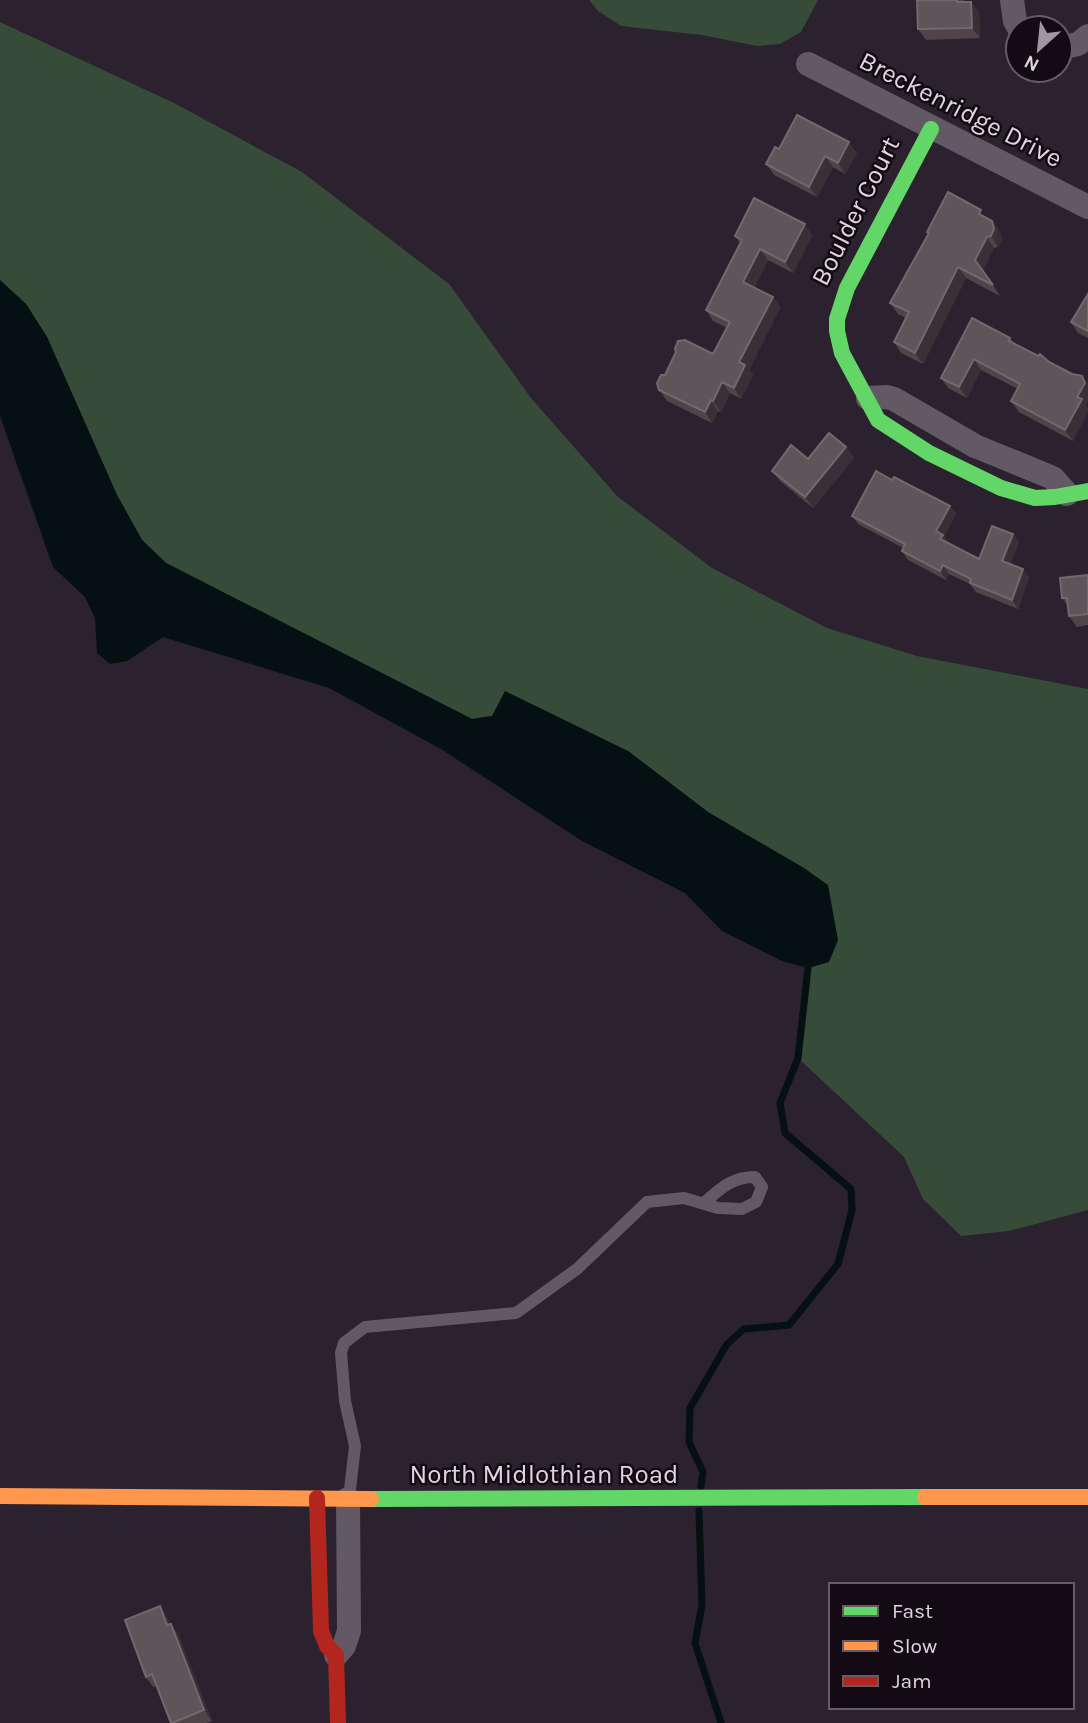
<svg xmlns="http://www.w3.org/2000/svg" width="1088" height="1723" font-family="Karla,sans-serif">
  <rect width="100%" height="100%" fill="#2c212e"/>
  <g fill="#364b38">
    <path d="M589,0H818L801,32L780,44L757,46L702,35L621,26L598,11Z"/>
    <path d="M0,22L174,103L302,172L449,284L531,398L617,496L712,568L827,628L917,656L1088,689V1210L1009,1231L961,1236L923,1199L904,1157L798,1058L808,968L829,962L708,812L628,751L492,716L472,719L166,563L142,540L117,495L47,337L26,304L0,280Z"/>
  </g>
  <path fill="#041012" d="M0,280L26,304L47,337L117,495L142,540L166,563L472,719L492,716L505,691L628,751L708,812L804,868L828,885L838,940L829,962L808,968L782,961L722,931L685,893L582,841L441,749L329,688L163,637L127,661L110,664L97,653L95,618L85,597L53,567L0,416Z"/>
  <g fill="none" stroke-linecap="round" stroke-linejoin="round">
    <g stroke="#041012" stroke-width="7">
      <path d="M701,1486L703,1472L689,1442L690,1408L727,1344L744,1329L789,1325L838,1264L852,1210L851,1189L785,1133L780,1103L798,1058L808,968"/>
      <path d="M699,1511L702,1605L695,1643L721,1723"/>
    </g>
    <path stroke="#625964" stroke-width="12" d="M349,1498L355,1446L345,1401L341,1353L344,1343L365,1327L516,1313L577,1269L647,1202L684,1198L718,1208L742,1209L756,1202L762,1187L755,1177C732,1177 721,1188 705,1202"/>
    <g stroke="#625964" stroke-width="24">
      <path d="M1012,0L1015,21L1019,28"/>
      <path d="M1060,48L1078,44L1088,36"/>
      <path d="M808,64L1088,207"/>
      <path d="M868,398L887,397L894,399L975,446L1053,478L1067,494"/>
      <path d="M336,1655L344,1646L349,1631L348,1499"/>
    </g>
    <g stroke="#63d668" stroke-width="16">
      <path d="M931,129L847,288L837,319V331L842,353L878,420L929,453L1001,488L1035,498L1055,497L1088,491"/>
      <path d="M371,1499L925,1497"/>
    </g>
    <g stroke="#ff974d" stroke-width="16">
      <path d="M0,1496L371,1499"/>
      <path d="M925,1497H1088"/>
    </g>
    <path stroke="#b3261e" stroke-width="16" d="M317,1498L321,1631L327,1646L336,1655L338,1723"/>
  </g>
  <g fill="#504449">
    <path d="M917,0H964V2L979,12L980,38L926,40L918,29Z"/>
    <path d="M779,149L857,153L845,174L833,167L817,197L774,175L766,164Z"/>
    <path d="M986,217L992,221L1000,232L1002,240L998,247L994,248L983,270L1000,296L966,278L923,364L901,353L894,342L906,318L898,314L890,303L929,235L927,232Z"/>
    <path d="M812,235L793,273L768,260L754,288L773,297L780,308L749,370L753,375L741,399L730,393L721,412L718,411L712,423L667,401L659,390L665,375L713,354L727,328L713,321L706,310L740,243L735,236Z"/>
    <path d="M1088,294V338L1078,333L1071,322Z"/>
    <path d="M1010,338L1014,343L1086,406L1073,441L1019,412L1011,401L1018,389L981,370L967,398L948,388L941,378Z"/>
    <path d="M846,447L854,458L813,508L780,481L772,471Z"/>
    <path d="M892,480L950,506L956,514L944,536L949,543L979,559L1013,534L1019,542L1010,564L1029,577L1018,609L976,592L970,584L949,574L946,580L908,560L902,551L903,548L858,524L852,516Z"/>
    <path d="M1088,575V625L1077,627L1069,616L1068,606L1062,598Z"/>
    <path d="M167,1617L170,1624L178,1634L212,1721L207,1723H171L157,1686L153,1687L146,1677Z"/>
  </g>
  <g fill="#3b2f37">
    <path d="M971,2L979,12L980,38L972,28Z"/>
    <path d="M849,142L857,153L845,174L838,163Z"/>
    <path d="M825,156L833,167L817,197L809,187Z"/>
    <path d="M992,221L1000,232L1002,240L998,247L991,236Z"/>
    <path d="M805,224L812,235L793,273L785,262Z"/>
    <path d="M987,237L994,248L983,270L975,260Z"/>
    <path d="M760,249L768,260L751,293L743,282Z"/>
    <path d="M958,267L966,278L923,364L915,353Z"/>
    <path d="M773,297L780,308L749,370L753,375L741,399L734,388L739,362Z"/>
    <path d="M974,359L981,370L967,398L959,387Z"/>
    <path d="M1082,376L1088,384V402L1086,406L1088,408V413L1073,441L1065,430Z"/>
    <path d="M722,382L730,393L721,412L713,401Z"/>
    <path d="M711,400L718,411L712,423L705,412Z"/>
    <path d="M846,447L854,458L813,508L805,497Z"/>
    <path d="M950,506L956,514L944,536L949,543L946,548L936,531Z"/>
    <path d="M1013,534L1019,542L1008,569L1002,561Z"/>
    <path d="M943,565L949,574L946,580L940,571Z"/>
    <path d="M1023,569L1029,577L1018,609L1012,600Z"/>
    <path d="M160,1606L167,1617L175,1636L167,1625Z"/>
    <path d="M171,1624L178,1634L212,1721L204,1710Z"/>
  </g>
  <g fill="#605359" stroke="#74676e" stroke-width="2">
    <path d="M917,0H957V2H971L972,28L918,29Z"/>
    <path d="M797,115L849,142L838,163L825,156L809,187L766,164L775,147L779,149Z"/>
    <path d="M948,192L981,210L979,214L992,221L994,229L991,236L987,237L975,260L993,285L958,267L915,353L894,342L909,312L890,303L929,233L927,232Z"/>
    <path d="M754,198L805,224L785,262L760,249L743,282L773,297L739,362L745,365L734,388L722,382L713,401L711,400L705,412L659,390L657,383L661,375H665L676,352L675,349L678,341L685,340L713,354L730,322L706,310L742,240L735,236Z"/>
    <path d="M1088,294V331L1071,322Z"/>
    <path d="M972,318L1010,338L1009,341L1038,356L1040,354L1049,362L1072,374L1082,376L1085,383L1077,397L1082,399L1065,430L1011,401L1020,384L974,359L959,387L941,378Z"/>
    <path d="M829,433L846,447L805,497L772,471L791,445L808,459Z"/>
    <path d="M876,471L892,480L894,477L950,506L936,531L943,535L940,539L979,559L992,526L1013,534L1002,561L1023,569L1012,600L970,583L971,579L943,565L940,571L902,551L905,544L852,516Z"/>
    <path d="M1088,575V614L1069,616L1067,598H1062L1060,578Z"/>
    <path d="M160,1606L167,1625L171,1624L204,1710L172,1723H171L152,1674L146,1677L125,1620Z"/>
  </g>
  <g text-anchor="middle" stroke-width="5" stroke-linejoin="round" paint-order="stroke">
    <g font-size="26" fill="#e1d3e2" stroke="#130a14">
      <text transform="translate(961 109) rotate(27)" y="9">Breckenridge Drive</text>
      <text transform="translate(855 211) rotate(-63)" y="9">Boulder Court</text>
      <text x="544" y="1483">North Midlothian Road</text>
    </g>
  </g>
  <rect x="829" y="1583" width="245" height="126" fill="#130a14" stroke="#655a66" stroke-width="2"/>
  <rect x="843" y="1606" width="35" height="10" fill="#63d668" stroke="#655a66" stroke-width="2"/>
  <text x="892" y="1618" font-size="21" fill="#e1d3e2">Fast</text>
  <rect x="843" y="1641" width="35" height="10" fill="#ff974d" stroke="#655a66" stroke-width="2"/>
  <text x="892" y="1653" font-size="21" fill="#e1d3e2">Slow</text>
  <rect x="843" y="1676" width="35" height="10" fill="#b3261e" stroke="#655a66" stroke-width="2"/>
  <text x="892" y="1688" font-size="21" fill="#e1d3e2">Jam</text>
  <g transform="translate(1039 49) rotate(207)"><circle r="33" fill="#130a14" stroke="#655a66" stroke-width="2"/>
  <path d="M0-5L12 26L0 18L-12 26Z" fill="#a295a3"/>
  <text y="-10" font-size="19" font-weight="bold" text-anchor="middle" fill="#e1d3e2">N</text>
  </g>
</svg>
